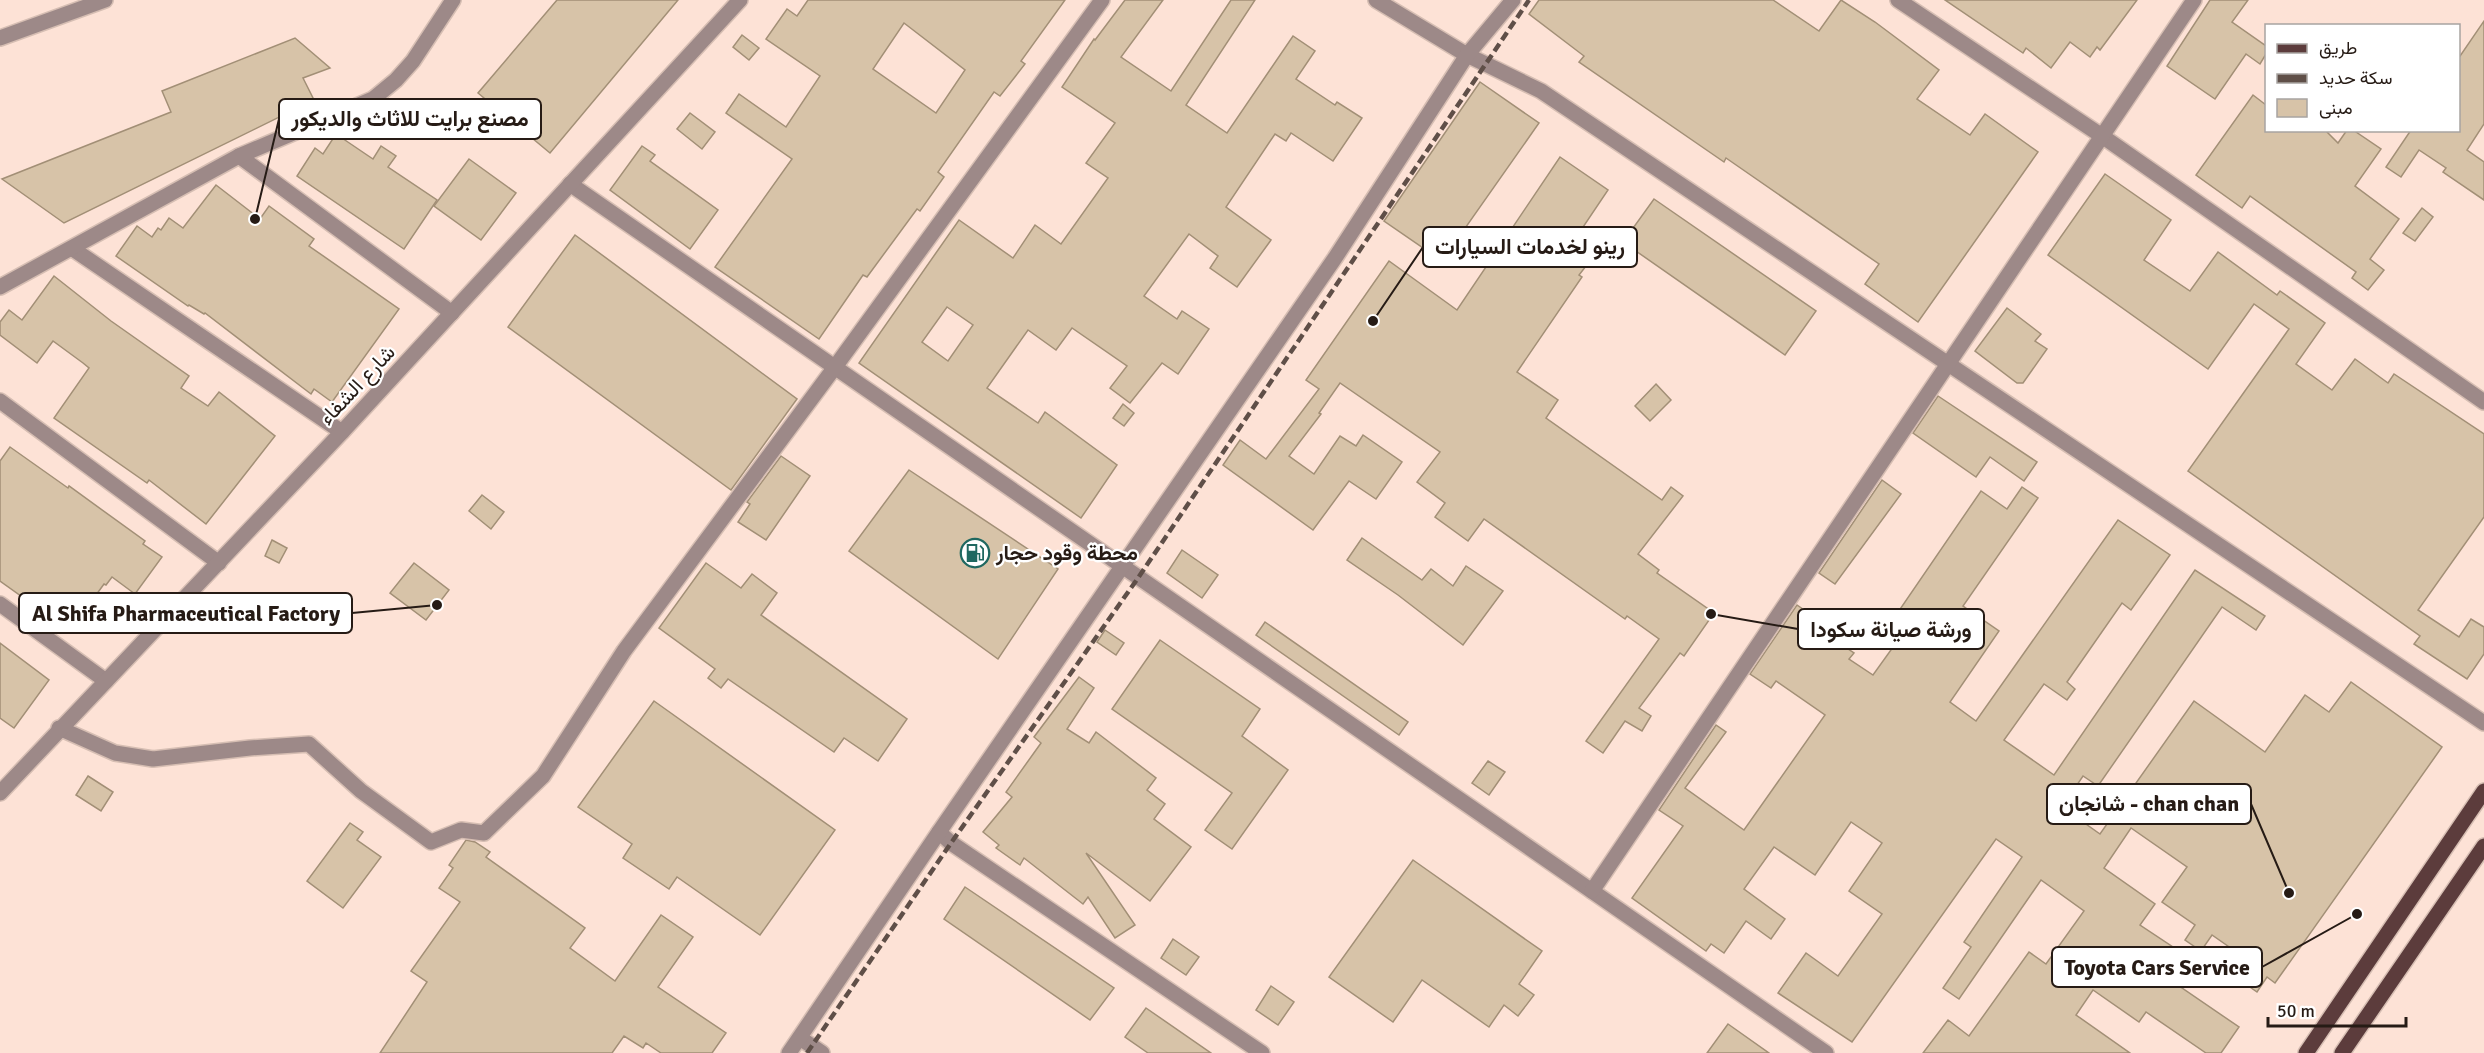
<svg xmlns="http://www.w3.org/2000/svg" width="2484" height="1053" font-family="Signika,Vazirmatn,sans-serif">
  <rect width="100%" height="100%" fill="#fde2d6"/>
  <g fill="#d7c3a8" stroke="#a28f76" stroke-width="1.5" fill-rule="evenodd">
    <path d="M557,0H678L550,153L478,93Z"/>
    <path d="M808,0H1065L1021,61L1025,64L1000,96L994,92L938,172L944,177L920,211L917,209L867,277L863,275L819,339L715,267L792,159L726,113L739,94L786,127L820,76L766,39L787,9L797,16ZM904,23L965,70L936,113L873,69Z"/>
    <path d="M1125,0H1163L1121,57L1171,91L1231,0H1255L1186,105L1227,133L1293,36L1315,51L1296,79L1335,105L1337,102L1362,118L1333,161L1291,133L1286,141L1275,134L1226,207L1271,240L1237,287L1210,268L1218,256L1189,234L1144,296L1177,319L1182,311L1209,329L1178,374L1162,363L1130,403L1110,388L1127,366L1072,328L1056,350L1028,330L987,388L1038,423L1045,412L1117,465L1081,518L859,363L959,220L1013,258L1035,225L1061,244L1108,178L1086,163L1115,123L1062,87L1094,39L1095,40ZM947,307L973,325L948,361L922,342Z"/>
    <path d="M1539,0H1773L1819,31L1841,0L1875,22L1939,70L1917,99L1970,135L1985,114L2038,152L1918,322L1865,284L1879,264L1726,158L1724,162L1579,62L1584,56L1529,14Z"/>
    <path d="M1945,0H2137L2100,50L2097,47L2090,57L2070,42L2051,68L2026,48L2023,53Z"/>
    <path d="M2210,0H2248L2232,22L2266,46V54L2260,64L2246,54L2215,99L2167,66Z"/>
    <path d="M2484,21V124L2467,150L2484,162V200L2443,172L2446,168L2419,150L2401,177L2386,167L2411,130H2458V59Z"/>
    <path d="M742,35L759,48L749,60L733,47Z"/>
    <path d="M295,38L330,68L303,78L314,100L64,223L2,179L171,112L162,91Z"/>
    <path d="M1480,82L1539,123L1442,261L1384,221Z"/>
    <path d="M2253,95L2266,105V130H2325L2338,143L2347,130H2353L2381,149L2355,186L2399,219L2370,259L2384,270L2368,290L2352,278L2356,272L2250,196L2242,208L2196,175Z"/>
    <path d="M690,113L715,132L702,149L677,129Z"/>
    <path d="M336,134L373,159L381,146L396,156L388,167L437,200L404,249L297,176L315,148L323,154Z"/>
    <path d="M642,146L655,155L650,161L718,210L690,249L610,190Z"/>
    <path d="M1560,157L1608,190L1579,233L1600,248L1579,275L1582,277L1517,372L1558,400L1546,418L1662,500L1671,487L1683,496L1638,554L1659,570L1657,573L1714,613L1684,656L1680,653L1639,708L1651,716L1642,731L1625,721L1603,753L1586,741L1659,639L1627,616L1625,619L1484,519L1468,541L1435,517L1445,503L1417,482L1440,452L1340,383L1319,413L1321,414L1289,456L1314,474L1340,436L1356,446L1363,435L1402,462L1376,499L1349,481L1313,530L1223,465L1240,440L1266,459L1319,389L1306,380L1389,261L1457,310Z"/>
    <path d="M469,159L516,193L481,240L434,206Z"/>
    <path d="M2105,174L2171,220L2144,260L2190,291L2218,252L2277,295L2280,291L2325,323L2296,364L2332,390L2355,359L2388,383L2394,374L2484,434V517L2418,610L2459,637L2471,619L2484,627V654L2467,679L2414,644L2420,636L2188,471L2289,329L2254,304L2208,369L2048,255Z"/>
    <path d="M216,185L260,219L269,206L314,239L309,246L399,309L332,402L314,389L311,394L205,313L204,314L189,305L188,306L116,256L137,226L152,237L158,228L161,230L169,218L183,228Z"/>
    <path d="M1654,199L1816,311L1785,355L1623,242Z"/>
    <path d="M2422,208L2433,217L2415,241L2403,233Z"/>
    <path d="M575,235L797,399L731,490L508,327Z"/>
    <path d="M54,276L111,321L189,376L181,388L208,406L219,392L275,436L206,524L149,480L147,483L54,418L89,368L83,363L53,341L37,363L0,335V322L9,310L22,320Z"/>
    <path d="M2007,308L2041,334L2035,341L2047,349L2023,383H2017L1975,351Z"/>
    <path d="M1656,384L1671,400L1650,421L1635,406Z"/>
    <path d="M1938,396L2037,462L2024,481L1990,457L1976,477L1913,433Z"/>
    <path d="M1123,404L1134,413L1124,426L1113,418Z"/>
    <path d="M10,447L68,488L69,486L145,541L143,544L162,557L135,594L112,577L106,585L104,584L70,631L0,581V461Z"/>
    <path d="M781,456L810,476L766,540L738,522L750,504L747,502Z"/>
    <path d="M909,470L1058,569L998,659L849,551Z"/>
    <path d="M1882,480L1901,494L1835,584L1819,573Z"/>
    <path d="M2022,487L2038,498L1963,606L1999,631L1950,702L1976,721L2118,520L2170,555L2131,610L2122,603L2067,682L2075,689L2067,700L2044,684L2004,740L2054,775L2195,570L2265,616L2256,630L2222,607L2098,786L2083,776L2062,807L2100,834L2194,701L2265,752L2305,695L2329,712L2351,682L2442,747L2275,983L2267,977L2257,992L2230,973L2242,956L2212,935L2201,951L2185,940L2195,925L2162,902L2187,867L2131,828L2104,868L2155,904L2140,925L2185,955L2169,979L2239,1027L2221,1053H2206L2146,1012L2139,1022L2093,990L2076,1015L2130,1053H1923L1948,1020L1969,1036L2029,952L2046,964L2084,911L2041,880L1959,999L1943,988L1971,947L1964,942L2022,857L1996,839L1852,1042L1778,993L1806,953L1838,976L1882,914L1849,891L1882,843L1851,822L1815,875L1774,847L1744,889L1785,919L1771,939L1746,921L1724,953L1711,944L1706,951L1632,898L1683,826L1659,810L1716,725L1726,732L1685,788L1744,830L1825,715L1776,681L1771,688L1750,674L1797,605L1831,629L1827,635L1854,653L1849,659L1873,675L1896,643L1883,634L1981,491L2007,509Z"/>
    <path d="M482,495L504,512L491,529L469,511Z"/>
    <path d="M1362,538L1422,580L1431,569L1453,586L1466,566L1503,591L1463,645L1398,595L1347,560Z"/>
    <path d="M272,540L287,548L279,563L265,556Z"/>
    <path d="M1182,550L1218,575L1202,598L1167,573Z"/>
    <path d="M414,563L449,590L426,620L390,593Z"/>
    <path d="M706,563L741,588L752,574L777,593L761,615L907,719L878,761L844,738L834,752L728,679L721,688L708,678L715,669L659,628Z"/>
    <path d="M1265,622L1408,722L1399,735L1256,635Z"/>
    <path d="M1105,630L1124,643L1116,655L1097,642Z"/>
    <path d="M1160,640L1260,709L1242,736L1288,770L1232,849L1205,830L1232,793L1112,709Z"/>
    <path d="M0,643L49,680L14,728L0,718Z"/>
    <path d="M1079,677L1094,688L1067,729L1089,743L1096,732L1156,778L1147,790L1165,804L1154,819L1191,847L1150,901L1086,853L1135,925L1115,938L1088,897L1083,904L1024,858L1020,865L996,848L999,845L983,832L1012,797L1006,792L1041,743L1034,737Z"/>
    <path d="M654,701L835,830L760,935L677,877L669,889L623,858L632,844L578,807Z"/>
    <path d="M1488,761L1505,772L1489,795L1472,783Z"/>
    <path d="M88,776L113,792L101,811L76,795Z"/>
    <path d="M350,823L363,832L357,840L381,857L343,908L307,881Z"/>
    <path d="M466,840L475,842L490,852L486,857L585,928L570,948L615,981L661,915L693,937L658,987L726,1033L712,1053H661L646,1043L643,1048L624,1036L612,1053H380L427,982L411,971L460,902L439,888L453,868L449,865Z"/>
    <path d="M1413,860L1542,951L1519,984L1534,995L1518,1016L1504,1005L1489,1027L1422,980L1393,1022L1329,977Z"/>
    <path d="M965,887L1114,988L1090,1020L944,919Z"/>
    <path d="M1173,939L1199,957L1186,975L1161,958Z"/>
    <path d="M1271,986L1294,1002L1278,1025L1256,1010Z"/>
    <path d="M1146,1008L1211,1053H1148L1125,1037Z"/>
    <path d="M1728,1024L1769,1053H1707Z"/>
  </g>
  <g fill="none" stroke-linecap="round" stroke-linejoin="round">
    <g stroke="#d6beb3" stroke-width="18">
      <g id="minor">
        <path d="M1376,0L1467,55L1541,91L2484,723"/>
        <path d="M1898,0L2102,136L2484,402"/>
        <path d="M0,38L105,0"/>
        <path d="M239,156L452,313"/>
        <path d="M570,184L1826,1053"/>
        <path d="M73,249L342,432"/>
        <path d="M0,287L239,156L373,99L396,80L413,61L453,0"/>
        <path d="M0,401L219,563"/>
        <path d="M0,604L106,681"/>
        <path d="M59,728L115,753L153,759L250,748L309,744L361,791L431,842L461,830L484,833L543,776L624,651L835,367L1102,0"/>
        <path d="M0,793L342,432L740,0"/>
        <path d="M939,832L951,843L1262,1053"/>
        <path d="M1592,891L2194,0"/>
        <path d="M800,1038L822,1053"/>
        <path d="M789,1053L939,832L1335,258L1467,55L1513,0"/>
      </g>
    </g>
    <g stroke="#d6beb3" stroke-width="18">
      <g id="major">
        <path d="M2306,1053L2484,791"/>
        <path d="M2342,1053L2484,846"/>
      </g>
    </g>
    <use href="#minor" stroke="#9d8988" stroke-width="15"/>
    <use href="#major" stroke="#5c3c3c" stroke-width="15"/>
    <path stroke="#5f4f48" stroke-width="4.5" stroke-dasharray="9 4.5" stroke-linecap="butt" d="M807,1053L951,843L1138,578L1529,0"/>
  </g>
  <defs>
    <g id="fuel-ring" transform="scale(1.5)"><circle r="9.5" fill="#fff" stroke="#1f6860" stroke-width="1.5"/><path d="M-5.5-6h7V0h2V4h1.3V-2.5L3-4.5l.8-.8L6-3V5H2.5V1h-1V6h-7ZM-4.2-4.7v3.2H.2V-4.7Z" fill="#1f6860"/></g>
  </defs>
  <g fill-rule="evenodd">
    <use href="#fuel-ring" x="975" y="553"/>
  </g>
  <g text-anchor="middle" stroke-width="4.5" stroke-linejoin="round" paint-order="stroke">
    <g font-size="21" fill="#261b15" stroke="#fff">
      <text transform="translate(357 385) rotate(-47)" y="7">شارع الشفاء</text>
    </g>
    <g font-size="21" font-weight="bold" fill="#261b15" stroke="#fff" text-anchor="start">
      <text x="996" y="560">محطة وقود حجار</text>
    </g>
  </g>
  <path fill="none" stroke="#261b15" stroke-width="2" d="M255 219L279 119M1373 321L1423 247M437 605L352 613M1711 614L1798 629M2289 893L2251 804M2357 914L2262 967"/>
  <g fill="#261b15" stroke="#fff" stroke-width="2">
    <circle cx="255" cy="219" r="6"/>
    <circle cx="1373" cy="321" r="6"/>
    <circle cx="437" cy="605" r="6"/>
    <circle cx="1711" cy="614" r="6"/>
    <circle cx="2289" cy="893" r="6"/>
    <circle cx="2357" cy="914" r="6"/>
  </g>
  <g fill="#fff" stroke="#261b15" stroke-width="2">
    <rect x="279" y="99" width="262" height="40" rx="6"/>
    <rect x="1423" y="227" width="214" height="40" rx="6"/>
    <rect x="19" y="593" width="333" height="40" rx="6"/>
    <rect x="1798" y="609" width="186" height="40" rx="6"/>
    <rect x="2047" y="784" width="204" height="40" rx="6"/>
    <rect x="2052" y="947" width="210" height="40" rx="6"/>
  </g>
  <g font-size="22" text-anchor="middle" font-weight="bold" fill="#261b15">
    <text x="410" y="126">مصنع برايت للاثاث والديكور</text>
    <text x="1530" y="254">رينو لخدمات السيارات</text>
    <text x="186" y="621">Al Shifa Pharmaceutical Factory</text>
    <text x="1891" y="637">ورشة صيانة سكودا</text>
    <text x="2149" y="811">شانجان - chan chan</text>
    <text x="2157" y="975">Toyota Cars Service</text>
  </g>
  <rect x="2265" y="24" width="195" height="108" fill="#ffffff" stroke="#a8a4a1" stroke-width="1.5"/>
  <rect x="2277" y="44" width="30" height="9" fill="#5c3c3c" stroke="#a8a4a1" stroke-width="1.5"/>
  <text x="2319" y="54" font-size="18" fill="#261b15">طريق</text>
  <rect x="2277" y="74" width="30" height="9" fill="#5f4f48" stroke="#a8a4a1" stroke-width="1.5"/>
  <text x="2319" y="84" font-size="18" fill="#261b15">سكة حديد</text>
  <rect x="2277" y="99" width="30" height="18" fill="#d7c3a8" stroke="#a8a4a1" stroke-width="1.5"/>
  <text x="2319" y="114" font-size="18" fill="#261b15">مبنى</text>
  <path d="M2268 1017v9h138v-9" fill="none" stroke="#261b15" stroke-width="3"/>
  <text x="2277" y="1017" font-size="18" fill="#261b15" stroke="#ffffff" stroke-width="4.5" paint-order="stroke">50 m</text>
</svg>
